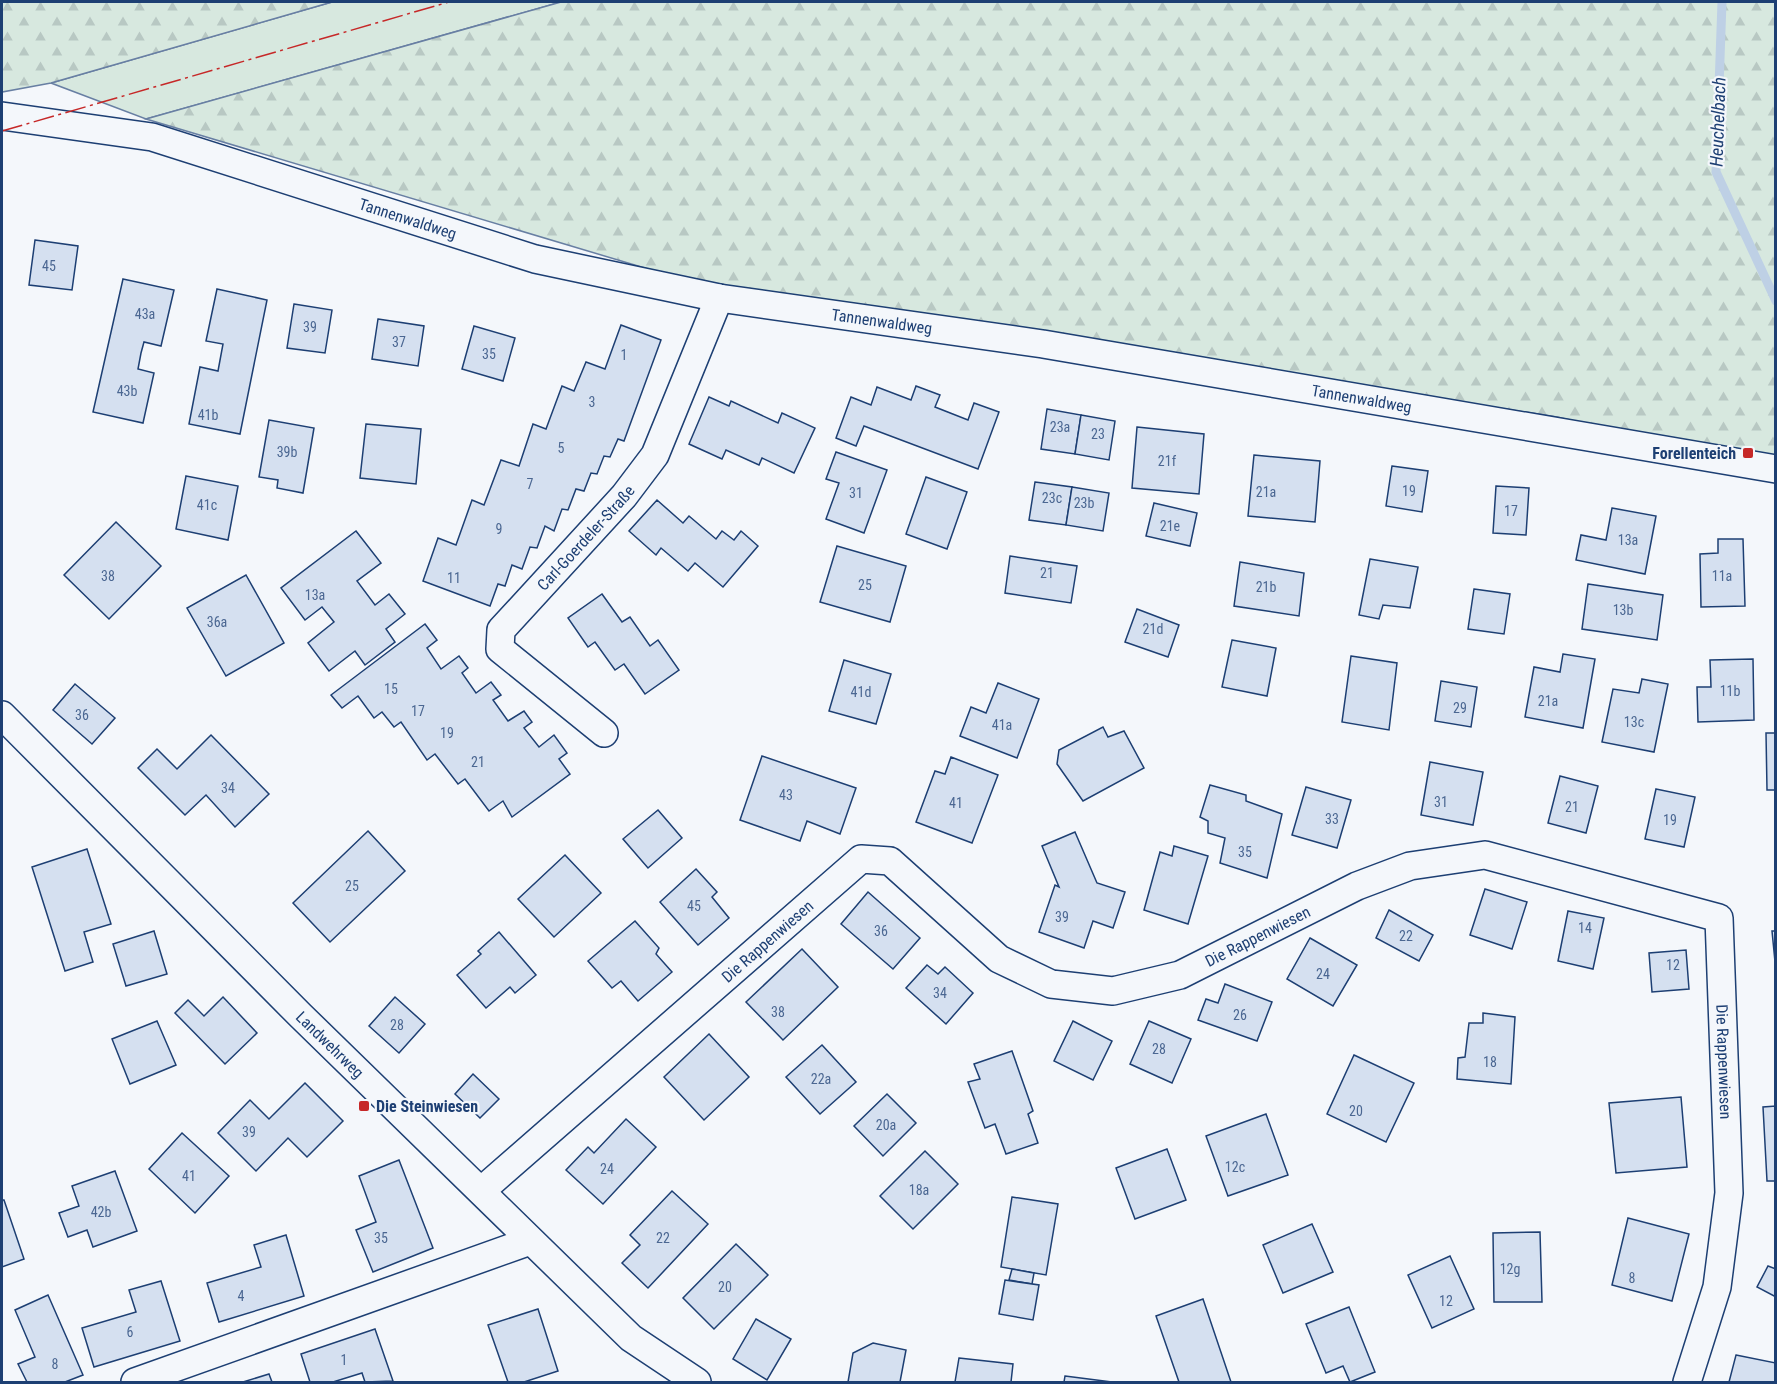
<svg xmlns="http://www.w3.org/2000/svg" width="1777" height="1384" font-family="'Roboto Condensed',sans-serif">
  <defs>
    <pattern id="forest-firs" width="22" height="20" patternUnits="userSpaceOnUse" patternTransform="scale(1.5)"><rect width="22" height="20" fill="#d7e8df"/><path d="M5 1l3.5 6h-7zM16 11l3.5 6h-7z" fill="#b8c8c3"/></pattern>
  </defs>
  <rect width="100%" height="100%" fill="#f4f7fb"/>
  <path fill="#d7e8df" stroke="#687fa3" stroke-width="1.5" d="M332,2H561L146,119L51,83Z"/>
  <g fill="url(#forest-firs)" stroke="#687fa3" stroke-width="1.5">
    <path d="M2,2H332L51,83L2,92Z"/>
    <path d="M561,2H1775V462L1695,448L1557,417L695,283L146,119Z"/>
  </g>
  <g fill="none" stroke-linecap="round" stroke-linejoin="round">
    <path stroke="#bed0e5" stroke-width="9" d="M1722,2L1716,172L1776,301"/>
  </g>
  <g fill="#d5e0f0" stroke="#1d3f73" stroke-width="1.5">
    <path d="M35,240L78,246L72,290L29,285Z"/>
    <path d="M123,279L174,290L161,346L144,342L141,353L138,369L154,373L143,423L93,412Z"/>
    <path d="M217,289L267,300L240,434L189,424L200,367L218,371L223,344L206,341Z"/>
    <path d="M294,304L332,310L325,353L287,348Z"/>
    <path d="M378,319L424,326L418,366L372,359Z"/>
    <path d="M621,325L661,340L624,441L618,439L610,457L604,456L597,474L591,473L584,491L576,489L568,510L562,509L554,531L545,526L537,548L530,547L522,569L512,565L505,586L498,584L490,606L423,581L438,538L456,545L472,500L484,505L501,460L519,466L533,424L546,429L562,386L574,391L586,362L605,369Z"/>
    <path d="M474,326L515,338L503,381L462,369Z"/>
    <path d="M916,386L940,395L935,407L968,420L974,403L999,412L978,469L864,426L856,446L836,438L851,397L871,405L877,387L911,400Z"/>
    <path d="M709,397L729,406L731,401L778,423L782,413L815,428L794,473L762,458L759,465L726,450L722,459L689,444Z"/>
    <path d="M1047,409L1081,415L1075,454L1041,449Z"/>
    <path d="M1081,415L1115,421L1109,460L1075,454Z"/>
    <path d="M269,420L314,428L303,493L277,488L278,480L259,477Z"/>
    <path d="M366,424L421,429L416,484L360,478Z"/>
    <path d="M1137,427L1204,434L1199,494L1132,488Z"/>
    <path d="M836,452L887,470L864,533L826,519L839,483L826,479Z"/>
    <path d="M1254,455L1320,461L1315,522L1248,516Z"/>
    <path d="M1392,466L1428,471L1422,512L1386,506Z"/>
    <path d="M186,476L238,486L228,540L176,529Z"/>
    <path d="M926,477L967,492L947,549L906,534Z"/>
    <path d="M1035,482L1072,487L1066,525L1029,520Z"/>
    <path d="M1496,486L1529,488L1526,535L1493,533Z"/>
    <path d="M1072,487L1109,493L1103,531L1066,525Z"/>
    <path d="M657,500L683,523L689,516L716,539L722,531L734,540L741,531L758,546L723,587L695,563L688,571L661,548L656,555L629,531Z"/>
    <path d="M1154,503L1197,513L1190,546L1146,536Z"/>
    <path d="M1612,508L1656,516L1645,574L1576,560L1581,535L1606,540Z"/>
    <path d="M116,522L161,566L109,619L64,575Z"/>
    <path d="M356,531L381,563L357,581L375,605L389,594L405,614L386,629L395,642L365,665L355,651L329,671L308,643L334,622L322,607L305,620L281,588Z"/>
    <path d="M1718,539H1743L1745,606L1701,607L1700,554L1718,553Z"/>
    <path d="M837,546L906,566L890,622L820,602Z"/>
    <path d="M1010,556L1077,566L1071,603L1005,593Z"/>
    <path d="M1370,559L1418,567L1410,608L1383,605L1379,619L1359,615Z"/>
    <path d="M1240,562L1304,573L1299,616L1234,606Z"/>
    <path d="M246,575L284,643L226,676L187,608Z"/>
    <path d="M1588,584L1663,595L1657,640L1582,629Z"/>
    <path d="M1474,589L1510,594L1504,634L1468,629Z"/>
    <path d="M602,594L622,622L630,617L650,646L658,640L679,670L645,694L624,664L615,670L595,642L588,647L568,618Z"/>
    <path d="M1137,609L1179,625L1168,657L1125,642Z"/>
    <path d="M425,624L437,640L427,648L441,669L459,656L468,668L462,673L476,693L491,682L501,695L493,700L508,721L524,711L532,722L524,728L539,747L554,735L567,753L559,759L570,774L512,817L503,801L489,811L465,779L458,784L435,754L427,760L401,722L394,727L382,712L374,718L358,696L342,708L331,695Z"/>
    <path d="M1232,640L1276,648L1267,696L1222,687Z"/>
    <path d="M1563,654L1595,659L1583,728L1525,717L1534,667L1560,672Z"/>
    <path d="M1351,656L1397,663L1389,730L1342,722Z"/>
    <path d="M1753,659L1754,720L1698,722L1697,687H1711L1710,660Z"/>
    <path d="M844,660L891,674L876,724L829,711Z"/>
    <path d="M1642,679L1668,684L1654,752L1602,742L1613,689L1639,693Z"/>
    <path d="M1441,681L1477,687L1471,727L1435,721Z"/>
    <path d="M998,683L1039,699L1017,758L960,736L971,707L986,713Z"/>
    <path d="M75,684L115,718L92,744L53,710Z"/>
    <path d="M1103,727L1108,737L1124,731L1144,768L1083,801L1057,764L1059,750Z"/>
    <path d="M1766,733H1776V790H1767Z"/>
    <path d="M211,735L269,794L235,827L206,795L185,815L138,768L157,749L177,769Z"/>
    <path d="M762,756L856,788L840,834L807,821L800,841L740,820Z"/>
    <path d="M951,757L998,775L972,843L916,822L935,771L945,774Z"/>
    <path d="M1430,762L1483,772L1473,825L1421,815Z"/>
    <path d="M1560,776L1598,786L1586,833L1548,823Z"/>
    <path d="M1210,785L1246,795V801L1282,814L1267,878L1220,863L1225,838L1208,833V821L1200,817Z"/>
    <path d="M1306,787L1351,800L1337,848L1292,835Z"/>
    <path d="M1656,789L1695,797L1684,847L1645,839Z"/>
    <path d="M658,810L682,838L648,868L623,839Z"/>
    <path d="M368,831L405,871L330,942L293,903Z"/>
    <path d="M1075,832L1097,883L1125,892L1113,928L1093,921L1084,948L1039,932L1055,885L1059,887L1042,846Z"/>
    <path d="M1174,846L1208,856L1188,924L1144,910L1160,852L1172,856Z"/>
    <path d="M87,849L111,924L84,932L93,962L65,971L32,867Z"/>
    <path d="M565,855L601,893L554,937L518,899Z"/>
    <path d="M696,869L717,892L712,897L729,918L698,945L660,902Z"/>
    <path d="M1485,889L1527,902L1512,949L1470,935Z"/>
    <path d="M868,892L920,938L893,969L841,924Z"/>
    <path d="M1389,910L1433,935L1419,961L1376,938Z"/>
    <path d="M1568,911L1604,918L1593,969L1558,961Z"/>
    <path d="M635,921L659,948L656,954L672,972L638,1001L621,981L612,988L588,961Z"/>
    <path d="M154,931L167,974L126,986L113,944Z"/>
    <path d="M1772,931H1776V972Z"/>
    <path d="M499,932L536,975L515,993L510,987L486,1008L457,975L481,954L478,951Z"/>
    <path d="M1310,938L1357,965L1333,1006L1287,979Z"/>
    <path d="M802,949L838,987L783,1040L746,1002Z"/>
    <path d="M1686,950L1689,989L1652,992L1649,953Z"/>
    <path d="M927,965L938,974L945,967L973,993L946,1024L906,988Z"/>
    <path d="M1225,984L1272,1002L1257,1041L1198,1020L1206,999L1218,1003Z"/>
    <path d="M223,997L257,1033L225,1064L175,1013L188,1000L204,1016Z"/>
    <path d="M395,997L425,1024L399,1053L369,1026Z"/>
    <path d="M1483,1013L1515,1017L1511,1084L1457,1079L1458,1058L1465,1057L1469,1023H1483Z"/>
    <path d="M157,1021L176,1065L130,1084L112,1039Z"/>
    <path d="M1073,1021L1112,1041L1093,1080L1054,1061Z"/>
    <path d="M1149,1021L1191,1039L1172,1083L1130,1064Z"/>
    <path d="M709,1034L749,1077L704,1120L664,1077Z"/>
    <path d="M822,1045L856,1082L820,1114L786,1077Z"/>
    <path d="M1012,1051L1033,1111L1028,1114L1038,1143L1006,1154L995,1124L985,1128L968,1082L980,1079L974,1064Z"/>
    <path d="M1354,1055L1414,1083L1386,1142L1327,1114Z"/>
    <path d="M473,1074L499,1099L480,1118L455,1094Z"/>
    <path d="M305,1083L343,1121L307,1157L288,1138L256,1171L218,1133L250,1100L269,1119Z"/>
    <path d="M887,1094L916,1123L883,1156L854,1126Z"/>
    <path d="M1681,1097L1687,1167L1616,1173L1609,1103Z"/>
    <path d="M1776,1106V1181H1767L1763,1107Z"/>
    <path d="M1266,1114L1288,1175L1228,1196L1206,1136Z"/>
    <path d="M626,1119L656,1147L603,1204L566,1170L588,1147L594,1153Z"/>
    <path d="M182,1133L229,1176L195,1213L149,1169Z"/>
    <path d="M1167,1149L1186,1200L1135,1219L1116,1168Z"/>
    <path d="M925,1151L958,1184L913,1229L880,1196Z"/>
    <path d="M399,1160L433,1248L373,1272L356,1230L376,1222L359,1176Z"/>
    <path d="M115,1171L137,1231L93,1247L87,1230L68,1237L59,1213L79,1206L72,1186Z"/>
    <path d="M672,1191L708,1224L648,1288L622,1263L640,1245L630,1235Z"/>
    <path d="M1012,1197L1058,1204L1046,1275L1001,1267Z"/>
    <path d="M2,1200H4L24,1259L2,1267Z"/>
    <path d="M1628,1218L1689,1234L1672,1301L1612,1285Z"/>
    <path d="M1312,1224L1333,1272L1283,1293L1263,1245Z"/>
    <path d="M1540,1232L1542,1302H1494L1493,1233Z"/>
    <path d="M286,1235L304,1296L219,1322L207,1283L261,1267L254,1245Z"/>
    <path d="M736,1244L768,1275L714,1329L683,1298Z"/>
    <path d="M1450,1256L1474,1309L1432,1328L1408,1275Z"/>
    <path d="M1768,1266L1776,1269V1297L1757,1287Z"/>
    <path d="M1012,1269L1034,1273L1032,1284L1009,1280Z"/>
    <path d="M1005,1280L1039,1285L1033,1320L999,1314Z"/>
    <path d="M161,1281L180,1341L94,1367L82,1328L136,1312L129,1290Z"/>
    <path d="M48,1295L83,1375L65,1382H27L18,1364L35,1357L15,1310Z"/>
    <path d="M1203,1299L1231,1382H1179L1156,1316Z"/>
    <path d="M1349,1307L1375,1372L1350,1382L1343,1366L1326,1373L1306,1324Z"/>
    <path d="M538,1309L558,1371L524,1382H508L488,1325Z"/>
    <path d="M756,1319L791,1339L767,1380L733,1359Z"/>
    <path d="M375,1329L393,1381L365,1382L362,1373L333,1382H310L301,1354Z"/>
    <path d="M873,1343L906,1350L900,1382H848L853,1353Z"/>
    <path d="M1736,1355L1776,1363V1382H1729Z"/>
    <path d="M959,1358L1013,1364L1011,1382H955Z"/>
    <path d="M269,1374L272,1382H243Z"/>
    <path d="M1065,1376L1112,1382H1064Z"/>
  </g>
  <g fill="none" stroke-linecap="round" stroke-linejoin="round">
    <g stroke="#1d3f73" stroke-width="30">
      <g id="minor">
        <path id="s1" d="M2,116L152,137L535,259L719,298L1043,344L1776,469"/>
        <path id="s2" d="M2,715L300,1015L631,1338L697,1382"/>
        <path id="s3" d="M604,733L500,649L501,630L624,496L655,455L719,298"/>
        <path id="s4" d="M481,1191L861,859L890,861L999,959L1051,984L1113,991L1180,975L1357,886L1410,866L1485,855L1719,918L1729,1193L1717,1287L1687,1382"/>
        <path d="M135,1382L530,1241"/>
      </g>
    </g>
    <use href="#minor" stroke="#f4f7fb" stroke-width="27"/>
    <path stroke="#c62828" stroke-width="1.5" stroke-dasharray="21 4.5 3 4.5" stroke-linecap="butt" d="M2,131L449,2"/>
  </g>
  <g fill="#c62828" stroke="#f4f7fb" stroke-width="2">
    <rect x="1742" y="447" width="12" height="12" rx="3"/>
    <rect x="358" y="1100" width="12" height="12" rx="3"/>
  </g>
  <g text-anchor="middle" stroke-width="4.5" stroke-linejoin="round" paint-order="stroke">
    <g font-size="14" fill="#4b6792">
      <text x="49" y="271">45</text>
      <text x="145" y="319">43a</text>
      <text x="310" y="332">39</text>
      <text x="399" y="347">37</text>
      <text x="489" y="359">35</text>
      <text x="624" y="360">1</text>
      <text x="127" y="396">43b</text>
      <text x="592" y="407">3</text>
      <text x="208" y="420">41b</text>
      <text x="1060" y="432">23a</text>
      <text x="1098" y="439">23</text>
      <text x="561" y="453">5</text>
      <text x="287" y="457">39b</text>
      <text x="1167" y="466">21f</text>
      <text x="530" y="489">7</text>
      <text x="1409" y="496">19</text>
      <text x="1266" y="497">21a</text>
      <text x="856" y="498">31</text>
      <text x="1052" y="503">23c</text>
      <text x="1084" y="508">23b</text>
      <text x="207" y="510">41c</text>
      <text x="1511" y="516">17</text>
      <text x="1170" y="531">21e</text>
      <text x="499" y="534">9</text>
      <text x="1628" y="545">13a</text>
      <text x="1047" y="578">21</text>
      <text x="108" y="581">38</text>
      <text x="1722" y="581">11a</text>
      <text x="454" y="583">11</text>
      <text x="865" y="590">25</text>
      <text x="1266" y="592">21b</text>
      <text x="315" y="600">13a</text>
      <text x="1623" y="615">13b</text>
      <text x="217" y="627">36a</text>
      <text x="1153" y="634">21d</text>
      <text x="391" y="694">15</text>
      <text x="1730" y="696">11b</text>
      <text x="861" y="697">41d</text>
      <text x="1548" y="706">21a</text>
      <text x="1460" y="713">29</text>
      <text x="418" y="716">17</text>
      <text x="82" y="720">36</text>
      <text x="1634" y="727">13c</text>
      <text x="1002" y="730">41a</text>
      <text x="447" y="738">19</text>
      <text x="478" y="767">21</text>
      <text x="228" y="793">34</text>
      <text x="786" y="800">43</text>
      <text x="1441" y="807">31</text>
      <text x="956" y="808">41</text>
      <text x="1572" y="812">21</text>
      <text x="1332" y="824">33</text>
      <text x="1670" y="825">19</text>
      <text x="1245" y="857">35</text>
      <text x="352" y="891">25</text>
      <text x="694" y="911">45</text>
      <text x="1062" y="922">39</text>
      <text x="1585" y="933">14</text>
      <text x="881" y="936">36</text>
      <text x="1406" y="941">22</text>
      <text x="1673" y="970">12</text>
      <text x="1323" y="979">24</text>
      <text x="940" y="998">34</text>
      <text x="778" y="1017">38</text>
      <text x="1240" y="1020">26</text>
      <text x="397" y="1030">28</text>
      <text x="1159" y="1054">28</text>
      <text x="1490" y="1067">18</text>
      <text x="821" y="1084">22a</text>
      <text x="1356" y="1116">20</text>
      <text x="886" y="1130">20a</text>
      <text x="249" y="1137">39</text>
      <text x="1235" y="1172">12c</text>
      <text x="607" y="1174">24</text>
      <text x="189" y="1181">41</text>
      <text x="919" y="1195">18a</text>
      <text x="101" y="1217">42b</text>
      <text x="381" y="1243">35</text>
      <text x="663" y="1243">22</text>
      <text x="1510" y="1274">12g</text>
      <text x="1632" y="1283">8</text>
      <text x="725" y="1292">20</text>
      <text x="241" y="1301">4</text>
      <text x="1446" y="1306">12</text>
      <text x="130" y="1337">6</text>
      <text x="344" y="1365">1</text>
      <text x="55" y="1369">8</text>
    </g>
    <g font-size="16" fill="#1d3f73" stroke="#f4f7fb">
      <text dy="6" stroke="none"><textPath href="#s1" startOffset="420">Tannenwaldweg</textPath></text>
      <text dy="6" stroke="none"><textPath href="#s1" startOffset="906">Tannenwaldweg</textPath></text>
      <text dy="6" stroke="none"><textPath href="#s1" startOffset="1392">Tannenwaldweg</textPath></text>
      <text dy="6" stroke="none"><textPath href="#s3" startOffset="278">Carl-Goerdeler-Straße</textPath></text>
      <text dy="6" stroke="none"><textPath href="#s4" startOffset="956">Die Rappenwiesen</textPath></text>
      <text dy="6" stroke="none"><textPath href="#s4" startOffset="380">Die Rappenwiesen</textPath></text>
      <text dy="6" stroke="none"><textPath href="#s2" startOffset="465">Landwehrweg</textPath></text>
      <text dy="6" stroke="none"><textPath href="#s4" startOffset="1586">Die Rappenwiesen</textPath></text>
    </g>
    <g font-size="16" font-weight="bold" fill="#1d3f73" stroke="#f4f7fb" text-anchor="end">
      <text x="1736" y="459">Forellenteich</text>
      <text x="376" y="1112" text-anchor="start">Die Steinwiesen</text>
    </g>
    <g font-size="18" font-style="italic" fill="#1d3f73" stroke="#f4f7fb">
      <text transform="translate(1718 122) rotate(-88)" y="6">Heuchelbach</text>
    </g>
  </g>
  <rect width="1777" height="1384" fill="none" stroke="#1d3f73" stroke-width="6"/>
</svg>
